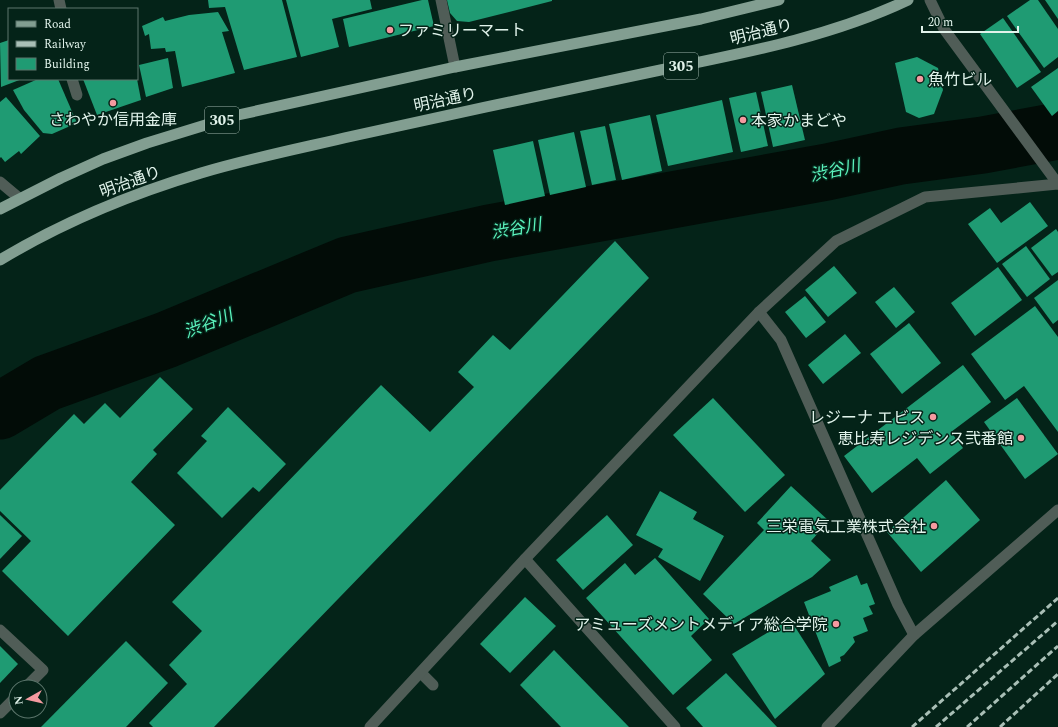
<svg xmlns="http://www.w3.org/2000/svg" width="1058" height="727" font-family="Spectral,'Noto Sans JP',serif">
  <rect width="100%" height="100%" fill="#042318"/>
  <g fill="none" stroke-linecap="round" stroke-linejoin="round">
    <path stroke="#020c07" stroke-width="57" d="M0,411L47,383L166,340L347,265L489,233L827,172L901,156L983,145L1058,131"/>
  </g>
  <g fill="#1f9b73">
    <path d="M208,0H282L297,57L244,70L225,7L209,8Z"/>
    <path d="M286,0H370L372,9L332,19L339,47L301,57Z"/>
    <path d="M422,0H428L434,26L349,47L343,19Z"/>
    <path d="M447,0H552V1L469,22L457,21L450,13Z"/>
    <path d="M1030,0H1038L1058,29V57L1044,68L1007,16Z"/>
    <path d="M1045,0H1058V19Z"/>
    <path d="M218,12L229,31L222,32L235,73L182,87L175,51L166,52L165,48L151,49L149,34L145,36L142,26L163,17L165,21L189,15Z"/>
    <path d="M1003,18L1041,72L1017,88L980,34Z"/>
    <path d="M9,40V79H22L1,87L0,43Z"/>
    <path d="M917,57L938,68L943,90L934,114L919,118L906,112L895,63Z"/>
    <path d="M168,58L173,88L146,97L139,65Z"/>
    <path d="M1058,68V111L1052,116L1031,87Z"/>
    <path d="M38,79H58L77,123L52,134L43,133L24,110L13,90Z"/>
    <path d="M83,79H137L141,100L97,115Z"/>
    <path d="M792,85L805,140L773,147L761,92Z"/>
    <path d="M756,92L768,146L741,152L729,98Z"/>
    <path d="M6,97L40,136L21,154L19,151L5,162L1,157L0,158V102Z"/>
    <path d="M722,100L733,152L668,166L656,115Z"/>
    <path d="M650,115L662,171L622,180L609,124Z"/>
    <path d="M605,126L616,180L592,185L580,131Z"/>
    <path d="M574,132L586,187L550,195L538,140Z"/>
    <path d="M533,141L545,196L505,205L493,150Z"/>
    <path d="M1030,202L1048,226L997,263L968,224L990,208L1001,223Z"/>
    <path d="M1056,229L1058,232V272L1052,276L1031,248Z"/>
    <path d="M615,241L649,278L214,727H153L149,723L187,684L169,665L202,631L172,602L381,385L430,432L474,387L458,372L493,335L510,350Z"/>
    <path d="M1026,246L1050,279L1027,297L1002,264Z"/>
    <path d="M834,266L857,293L828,317L805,290Z"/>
    <path d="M998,267L1022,300L975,336L951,303Z"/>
    <path d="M1058,280V320L1053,324L1034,298Z"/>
    <path d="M894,287L915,312L896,328L875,302Z"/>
    <path d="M805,296L826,322L806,338L785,312Z"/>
    <path d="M1035,306L1058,337V432L1024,386L1005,400L971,354Z"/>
    <path d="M909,323L941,363L902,394L870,354Z"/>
    <path d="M845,334L861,353L823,384L808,365Z"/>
    <path d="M963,365L991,402L951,432L963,448L930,474L917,458L872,493L844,456Z"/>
    <path d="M160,377L193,409L153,450L157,454L131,482L175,525L68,636L2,571L31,541L0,511V490L74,414L84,424L105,403L120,418Z"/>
    <path d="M713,398L785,475L745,512L673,435Z"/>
    <path d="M1017,398L1058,454L1025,479L984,422Z"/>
    <path d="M228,407L286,464L259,492L253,487L222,518L177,473L207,441L201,436Z"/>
    <path d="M946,480L980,520L921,572L887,532Z"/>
    <path d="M791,486L829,521L811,541L831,560L812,577L734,624L703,594L764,530L757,523Z"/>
    <path d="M660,491L697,512L693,519L724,536L700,581L658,557L663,549L636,535Z"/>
    <path d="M0,515L22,536L0,559Z"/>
    <path d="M607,515L633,545L583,590L556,560Z"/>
    <path d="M655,558L709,619L691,636L712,660L673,695L586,598L625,563L635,575Z"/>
    <path d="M857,575L861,585L867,583L875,604L869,606L873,614L863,618L868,631L853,637L855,642L844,655L840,657L841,661L829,667L804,602L831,591L829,587Z"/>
    <path d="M525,597L556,626L510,673L480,644Z"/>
    <path d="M790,619L825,674L775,719L732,654Z"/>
    <path d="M126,641L168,683L126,727H41Z"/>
    <path d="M0,646L18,664L0,683Z"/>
    <path d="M554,650L629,727H561L520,685Z"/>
    <path d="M726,673L777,727H703L686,708Z"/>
  </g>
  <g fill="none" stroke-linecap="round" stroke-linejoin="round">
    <g stroke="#505d57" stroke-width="11">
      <path d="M59,0L61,9"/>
      <path d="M441,0L455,67"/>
      <path d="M72,79L77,95"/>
      <path d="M0,182L19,198"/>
      <path d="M0,630L43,670L26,687"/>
      <path d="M421,673L433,685"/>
      <path d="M0,713L16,697"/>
    </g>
    <g stroke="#505d57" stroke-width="11">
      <path d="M930,0L944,29L1058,184"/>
      <path d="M759,312L781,340L898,605L914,635"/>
      <path d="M525,559L675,727"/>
      <path d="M370,727L525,559L759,312L836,241L925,197L1058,184"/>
      <path d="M827,727L914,635L1058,510"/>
    </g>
    <g stroke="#829e91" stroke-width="11">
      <path d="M0,209L61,178L103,159L147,143L238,115L455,67L701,19L779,0"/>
      <path d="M0,260C63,222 131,194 201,173C251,158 302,148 353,136C452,114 552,93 651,72C738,54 828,38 908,0"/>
    </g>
    <g stroke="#a9bfb6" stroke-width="3" stroke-dasharray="6 3" stroke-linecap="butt">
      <path d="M912,727L1058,598"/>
      <path d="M936,727L1058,621"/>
      <path d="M967,727L1058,646"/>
      <path d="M1000,727L1058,674"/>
    </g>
  </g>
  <g fill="#f49aa0" stroke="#042318" stroke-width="1.5">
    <circle cx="390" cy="30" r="4"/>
    <circle cx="920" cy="79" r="4"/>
    <circle cx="113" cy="103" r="4"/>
    <circle cx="743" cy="120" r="4"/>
    <circle cx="933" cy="417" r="4"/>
    <circle cx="1021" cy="438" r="4"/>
    <circle cx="934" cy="526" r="4"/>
    <circle cx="836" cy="624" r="4"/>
  </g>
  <g text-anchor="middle" stroke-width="3" stroke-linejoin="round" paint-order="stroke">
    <g fill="#042318" stroke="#9fb5ac" stroke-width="1">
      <rect x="664" y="53" width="34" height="26" rx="3"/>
      <rect x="205" y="107" width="34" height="26" rx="3"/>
    </g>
    <g font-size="15" font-weight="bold" fill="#e1f3eb">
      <text x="681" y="71">305</text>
      <text x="222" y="125">305</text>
    </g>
    <g font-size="16" fill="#e1f3eb" stroke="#042318" text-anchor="end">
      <text x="398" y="36" text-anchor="start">ファミリーマート</text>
      <text x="928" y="85" text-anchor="start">魚竹ビル</text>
      <text x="113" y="125" text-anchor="middle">さわやか信用金庫</text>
      <text x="751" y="126" text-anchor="start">本家かまどや</text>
      <text x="925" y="423">レジーナ エビス</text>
      <text x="1013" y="444">恵比寿レジデンス弐番館</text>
      <text x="926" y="532">三栄電気工業株式会社</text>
      <text x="828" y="630">アミューズメントメディア総合学院</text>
    </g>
    <g font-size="16" fill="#e1f3eb" stroke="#042318">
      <text transform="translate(761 31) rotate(-14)" y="6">明治通り</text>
      <text transform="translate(445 99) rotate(-12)" y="6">明治通り</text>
      <text transform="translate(130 181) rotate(-20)" y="6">明治通り</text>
    </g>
    <g font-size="17" font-style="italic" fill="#5bf2bc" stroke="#042318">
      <text transform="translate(835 170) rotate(-12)" y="6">渋谷川</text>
      <text transform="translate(516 228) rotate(-10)" y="6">渋谷川</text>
      <text transform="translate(208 323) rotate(-22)" y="6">渋谷川</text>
    </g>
  </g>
  <rect x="8" y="8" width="130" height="72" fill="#042318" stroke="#5c766c"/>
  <rect x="16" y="21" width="20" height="6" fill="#829e91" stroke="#5c766c"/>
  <text x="44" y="28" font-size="12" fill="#e1f3eb">Road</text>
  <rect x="16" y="41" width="20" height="6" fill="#a9bfb6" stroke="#5c766c"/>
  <text x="44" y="48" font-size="12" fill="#e1f3eb">Railway</text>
  <rect x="16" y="58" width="20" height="12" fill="#1f9b73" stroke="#5c766c"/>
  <text x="44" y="68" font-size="12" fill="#e1f3eb">Building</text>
  <g transform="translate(28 699) rotate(262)"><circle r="19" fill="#042318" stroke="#5c766c"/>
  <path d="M0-3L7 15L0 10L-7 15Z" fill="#f49aa0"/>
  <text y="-6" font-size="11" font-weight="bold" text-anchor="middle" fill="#e1f3eb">N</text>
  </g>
  <path d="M922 26v6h96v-6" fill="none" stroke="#e1f3eb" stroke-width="2"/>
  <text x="928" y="26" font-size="12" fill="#e1f3eb" stroke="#042318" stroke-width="3" paint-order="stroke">20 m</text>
</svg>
